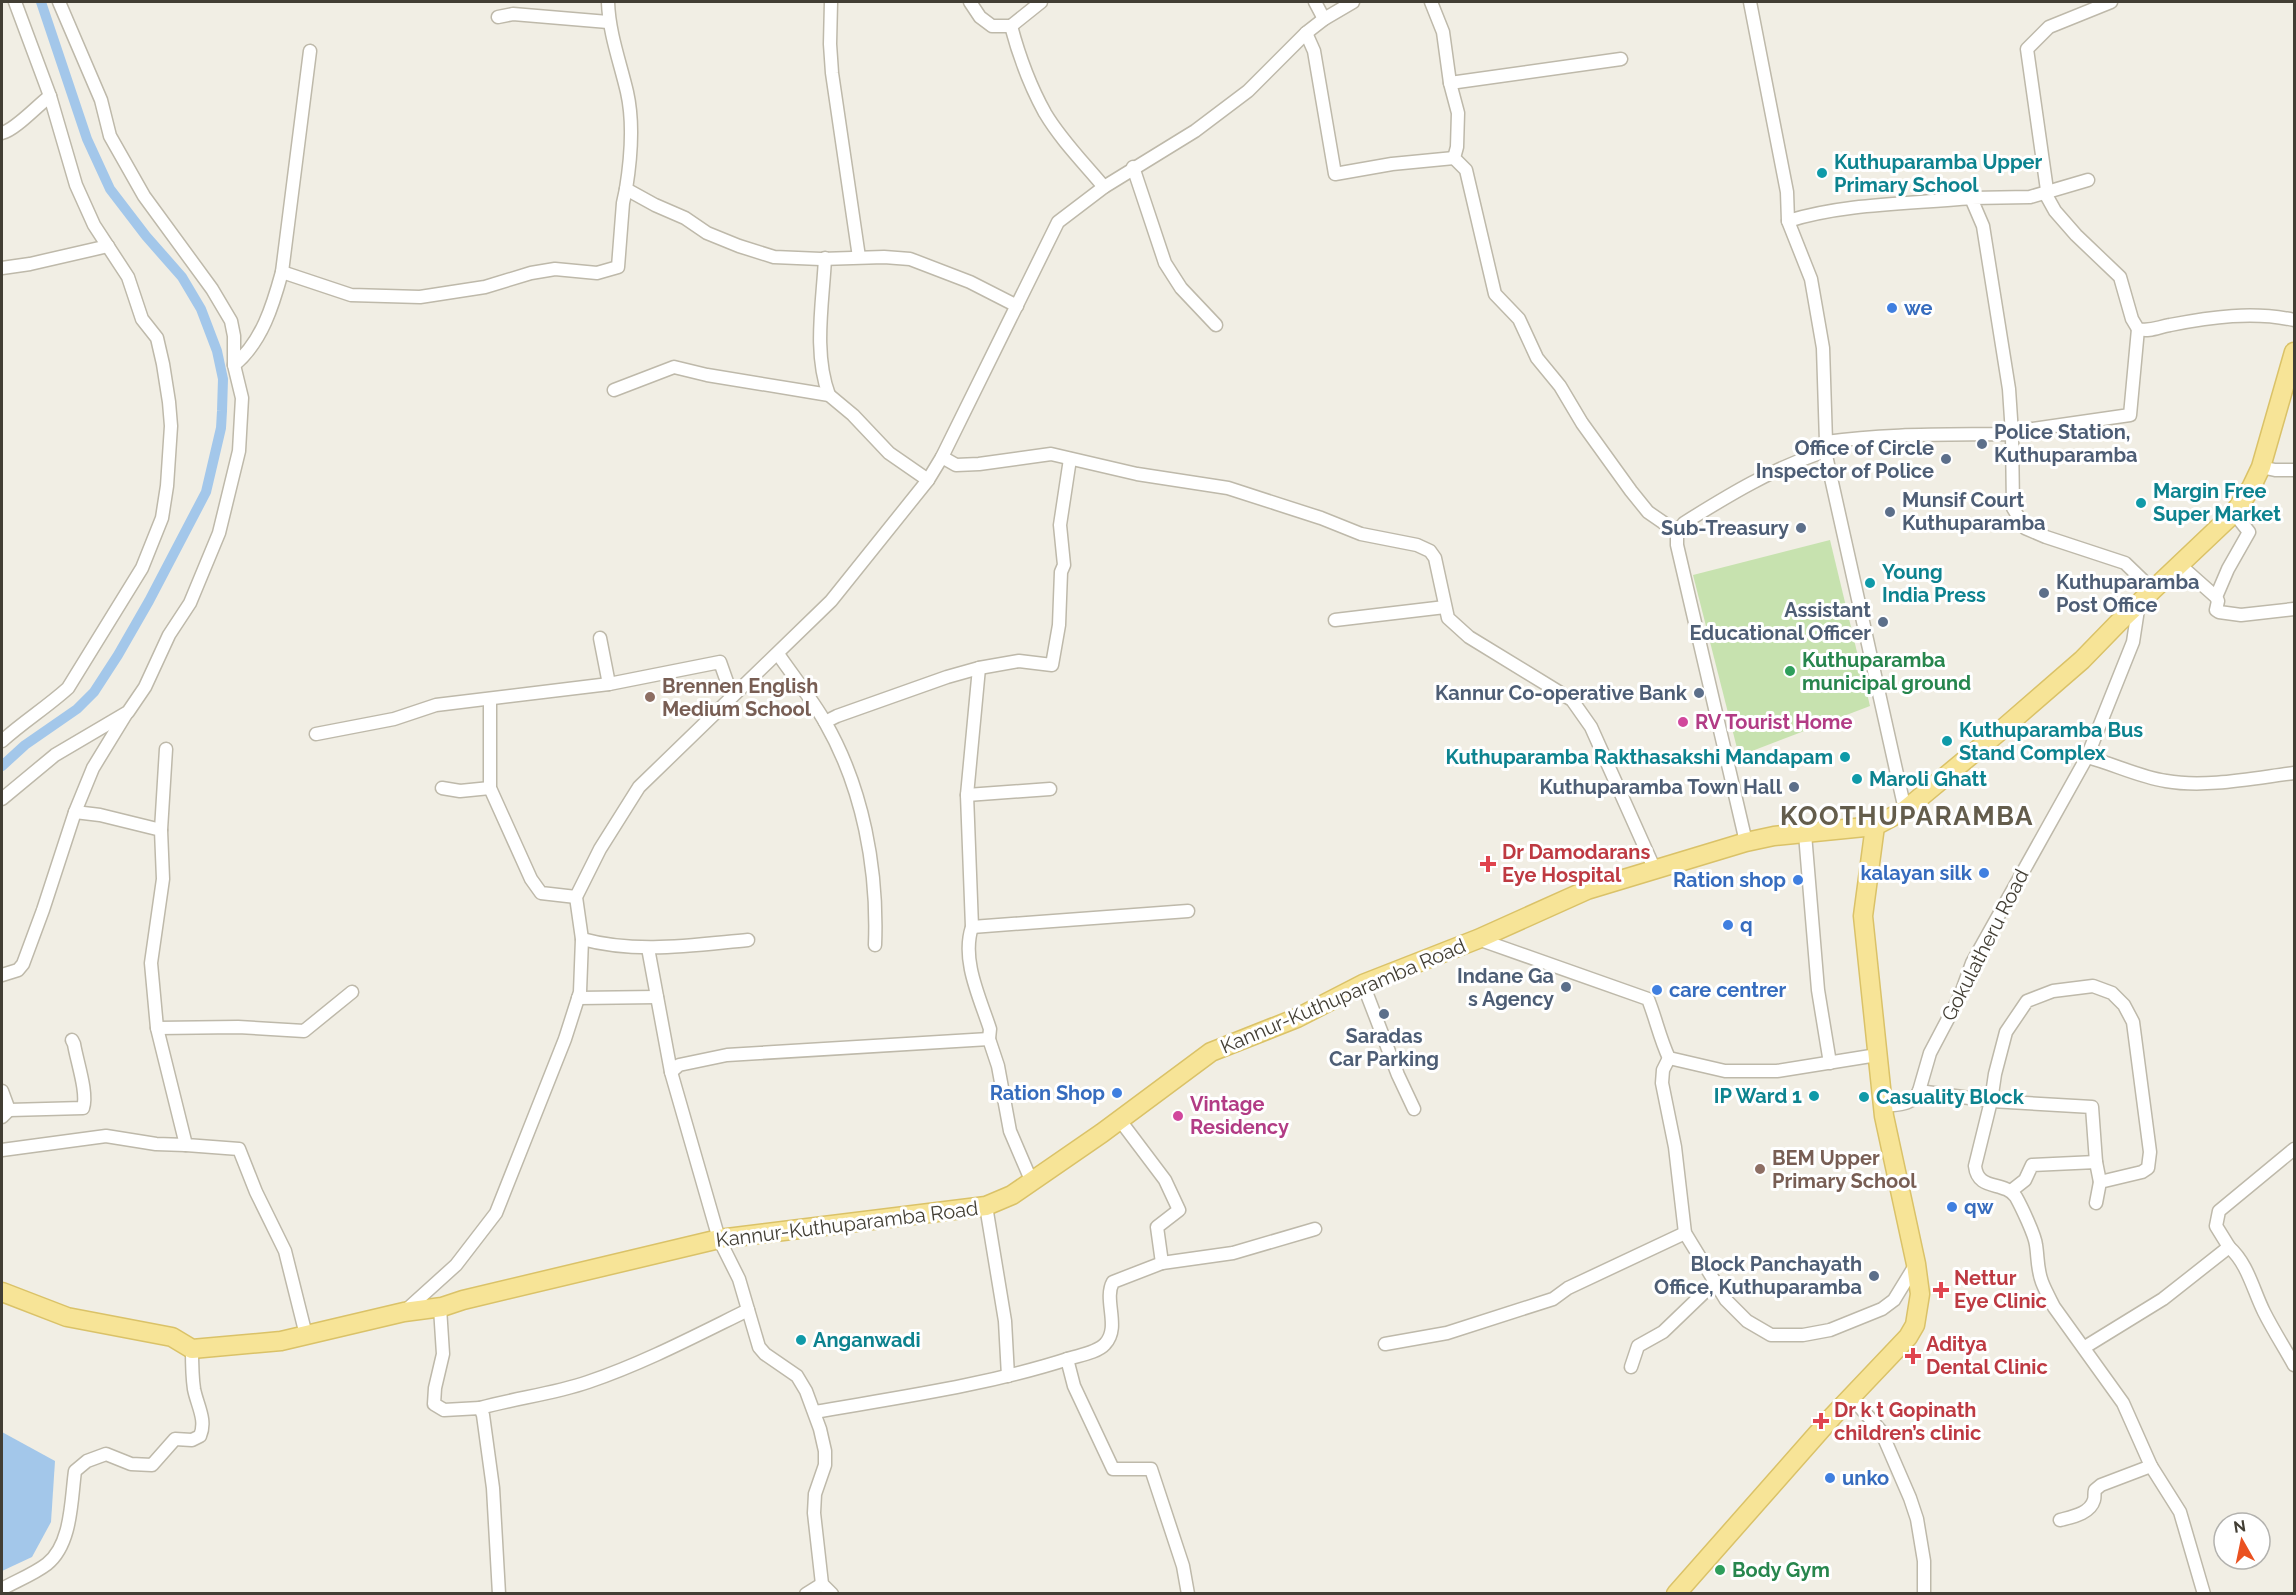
<svg xmlns="http://www.w3.org/2000/svg" width="2296" height="1595" font-family="Raleway,sans-serif">
  <rect width="100%" height="100%" fill="#f1eee4"/>
  <path fill="#c7e2af" d="M1830,540L1870,706L1739,756L1693,575Z"/>
  <path fill="#a3c7ea" d="M2,1432L55,1461L51,1522L32,1557L2,1571Z"/>
  <g fill="none" stroke-linecap="round" stroke-linejoin="round">
    <path stroke="#a3c7ea" stroke-width="10" d="M2,766L25,745L77,709L94,692L118,655L149,601L206,492L221,428L222,411L223,379L217,351L201,309L182,277L146,236L110,189L87,139L41,2"/>
    <g stroke="#beb9aa" stroke-width="15">
      <g id="minor">
        <path d="M608,2C609,33 620,62 627,92C634,123 631,158 626,189L655,205L685,218L707,233L739,246L774,257L821,259L884,257L910,259L970,282L1017,306"/>
        <path d="M831,2L830,44L832,73L859,257"/>
        <path d="M970,2L980,17L992,26H1011C1019,56 1030,86 1045,113C1061,140 1084,163 1104,187"/>
        <path d="M1315,2L1324,19"/>
        <path d="M1431,2L1443,32L1450,83L1458,113L1457,147L1454,158L1466,170L1495,294L1519,319L1537,358L1560,386L1582,423L1631,491L1648,512L1677,532"/>
        <path d="M498,17L513,14L608,22"/>
        <path d="M1011,26L1041,2"/>
        <path d="M1306,33L1314,51L1335,174L1392,164L1454,158"/>
        <path d="M1450,83L1621,59"/>
        <path d="M2,133C15,130 37,106 50,96"/>
        <path d="M1133,167L1165,263L1181,288L1216,325"/>
        <path d="M2088,180L2030,197L1971,198L1983,226L2009,389L2012,434L2032,429L2130,415L2138,329"/>
        <path d="M2047,190L2027,49L2049,27L2111,2"/>
        <path d="M2045,193L2055,211L2076,235L2120,277L2132,319L2138,329C2150,332 2158,327 2170,325C2211,317 2253,311 2294,320"/>
        <path d="M1788,221C1846,203 1911,204 1971,198"/>
        <path d="M825,258C823,302 813,352 829,395"/>
        <path d="M2,268L30,264L108,246"/>
        <path d="M282,272L351,295L420,297L485,287L531,273L555,269L597,273L618,267L623,203L626,189"/>
        <path d="M234,365C262,342 273,305 282,272L310,51"/>
        <path d="M614,390L674,367L707,375L829,395L853,415L889,453L928,480"/>
        <path d="M1826,442C1888,433 1950,435 2012,434L2013,508L2025,528L2046,537L2125,563L2153,590"/>
        <path d="M1825,451L1905,810"/>
        <path d="M942,457L956,465L979,464L1051,454L1137,474L1228,488L1321,518L1361,534L1417,545L1430,551L1435,558L1448,618L1469,637L1572,700L1591,727L1655,870"/>
        <path d="M2261,467L2275,470H2294"/>
        <path d="M2180,565L2216,597L2218,601L2216,610L2219,612L2241,615L2294,609"/>
        <path d="M2216,597L2228,569L2249,532L2234,513"/>
        <path d="M1335,620L1445,607"/>
        <path d="M600,638L609,684"/>
        <path d="M778,654C793,676 812,699 825,722C863,788 878,869 875,945"/>
        <path d="M979,668L967,795L972,927C961,960 980,998 990,1029L989,1039L998,1066L1010,1131L1031,1180"/>
        <path d="M490,699V788L531,879L541,893L576,897"/>
        <path d="M126,714L93,768L75,812L100,815L161,830L163,879L151,963L157,1028L186,1145L239,1149L256,1192L285,1251L306,1335"/>
        <path d="M825,722L837,716L947,677L979,668L1019,661L1052,665L1059,625L1061,572L1064,565L1060,525L1070,459"/>
        <path d="M316,734L394,719L436,705L609,684L720,662L732,696"/>
        <path d="M2,741C23,722 47,707 68,688L142,568L162,518L167,486L171,426L169,402L163,364L157,338L142,319L128,277L94,225L76,185L50,96L15,2"/>
        <path d="M2087,757C2114,764 2139,777 2166,781C2206,788 2254,778 2294,773"/>
        <path d="M442,788L460,791L490,788"/>
        <path d="M967,795L1050,789"/>
        <path d="M2,799L55,755L128,712L145,687L169,635L190,603L219,533L239,451L242,398L234,365V336L231,321L212,289L144,196L110,136L101,100L59,2"/>
        <path d="M161,830L166,749"/>
        <path d="M1805,834L1818,990L1830,1063"/>
        <path d="M1746,842L1677,545V532L1684,523C1732,493 1770,470 1825,451L1826,442L1823,348L1811,279L1788,221L1787,192L1750,2"/>
        <path d="M972,927L1188,911"/>
        <path d="M582,939C637,954 693,945 748,940"/>
        <path d="M1478,939L1648,999C1656,1019 1660,1039 1669,1058L1725,1071H1777L1877,1055"/>
        <path d="M648,948L671,1072"/>
        <path d="M2,975L18,970L23,964L43,910L75,812"/>
        <path d="M1363,984L1398,1075L1414,1109"/>
        <path d="M578,998L657,997"/>
        <path d="M157,1028L238,1027L304,1031L352,992"/>
        <path d="M1669,1058L1663,1070L1662,1083L1675,1147L1685,1233L1726,1300L1747,1321L1771,1335H1803L1830,1330L1882,1309L1894,1300L1916,1264"/>
        <path d="M2,1091L9,1110L2,1117"/>
        <path d="M1919,1091L1930,1053L1960,996L1972,963L2087,757L2133,642L2139,603"/>
        <path d="M1883,1106C1898,1104 1912,1106 1919,1091L1991,1101L1975,1166C1978,1192 2004,1180 2016,1197C2021,1206 2035,1235 2036,1245C2038,1257 2037,1269 2042,1282C2045,1290 2050,1299 2054,1307L2123,1403L2151,1466L2180,1512L2204,1594"/>
        <path d="M9,1110L83,1108C88,1093 77,1062 74,1044L72,1040"/>
        <path d="M2,1150L106,1136L156,1144L186,1145"/>
        <path d="M2011,1191L2025,1180L2032,1165L2096,1162L2100,1182"/>
        <path d="M2096,1203L2100,1182L2142,1172L2148,1168L2150,1152L2133,1022L2124,1005L2112,993L2093,986L2053,991L2027,1001L2006,1032L1995,1074L1991,1101L2092,1107L2096,1162"/>
        <path d="M986,1206L1005,1321L1008,1376"/>
        <path d="M2229,1247C2248,1264 2253,1290 2264,1312C2273,1330 2284,1347 2294,1365"/>
        <path d="M1162,1263L1233,1253L1315,1229"/>
        <path d="M440,1308L443,1354L435,1388L434,1404L444,1410L480,1408L483,1415L493,1488L499,1594"/>
        <path d="M404,1312L456,1265L496,1213L565,1039L580,992L582,939L576,897L600,849L639,787L831,601L928,480L942,457L1058,222L1104,187L1195,131L1248,91L1306,33L1324,19L1353,2"/>
        <path d="M1385,1344L1447,1333L1553,1299L1568,1288L1685,1233"/>
        <path d="M2085,1347L2163,1299L2229,1247L2216,1226L2219,1211L2294,1149"/>
        <path d="M1067,1359L1074,1386L1113,1469H1151L1183,1566L1188,1594"/>
        <path d="M1631,1367L1638,1346L1663,1332L1715,1282"/>
        <path d="M1851,1397L1881,1431L1910,1498L1917,1519L1924,1561V1594"/>
        <path d="M480,1408C516,1398 553,1394 588,1382C644,1363 695,1336 748,1310"/>
        <path d="M815,1412C901,1397 988,1385 1071,1358C1081,1355 1098,1352 1105,1344C1121,1327 1103,1300 1113,1282L1162,1263L1157,1227L1179,1210L1165,1180L1119,1119"/>
        <path d="M2060,1520C2071,1517 2090,1514 2094,1500C2095,1497 2094,1493 2095,1490L2101,1485L2151,1466"/>
        <path d="M2,1589C16,1581 34,1574 47,1564C72,1544 71,1500 75,1471L87,1461L106,1454L131,1464L152,1465L175,1439L192,1440L200,1436C207,1420 197,1405 194,1389C192,1376 192,1362 192,1349"/>
        <path d="M806,1594L822,1584"/>
        <path d="M832,1594L822,1584L814,1513L815,1494L825,1465V1451L820,1429L806,1391L797,1376L765,1354L759,1347L739,1279L719,1239L671,1072L679,1065L727,1055L989,1039"/>
      </g>
    </g>
    <g stroke="#dac268" stroke-width="21">
      <g id="primary">
        <path d="M2,1292L67,1317L172,1337L192,1349L281,1341L404,1312L442,1307L463,1300L719,1239L986,1206L1012,1195L1102,1133L1211,1052L1297,1018L1363,984L1478,939L1587,890L1746,842L1774,836L1875,826"/>
        <path d="M1676,1594L1833,1416L1908,1337L1915,1325L1920,1294L1916,1264L1884,1116L1863,916L1875,826L1905,810L2006,726L2082,660L2118,623L2234,513L2251,488L2261,467L2294,352"/>
      </g>
    </g>
    <use href="#minor" stroke="#fff" stroke-width="12"/>
    <use href="#primary" stroke="#f7e497" stroke-width="18"/>
  </g>
  <g fill="#0f9aa8" stroke="#fff" stroke-width="2">
    <circle cx="1822" cy="173" r="6"/>
    <circle cx="2141" cy="503" r="6"/>
    <circle cx="1870" cy="583" r="6"/>
    <circle cx="1947" cy="741" r="6"/>
    <circle cx="1845" cy="757" r="6"/>
    <circle cx="1857" cy="779" r="6"/>
    <circle cx="1814" cy="1096" r="6"/>
    <circle cx="1864" cy="1097" r="6"/>
    <circle cx="801" cy="1340" r="6"/>
  </g>
  <g fill="#3f7fe0" stroke="#fff" stroke-width="2">
    <circle cx="1892" cy="308" r="6"/>
    <circle cx="1984" cy="873" r="6"/>
    <circle cx="1798" cy="880" r="6"/>
    <circle cx="1728" cy="925" r="6"/>
    <circle cx="1657" cy="990" r="6"/>
    <circle cx="1117" cy="1093" r="6"/>
    <circle cx="1952" cy="1207" r="6"/>
    <circle cx="1830" cy="1478" r="6"/>
  </g>
  <g fill="#5c6f8a" stroke="#fff" stroke-width="2">
    <circle cx="1982" cy="444" r="6"/>
    <circle cx="1946" cy="459" r="6"/>
    <circle cx="1890" cy="512" r="6"/>
    <circle cx="1801" cy="528" r="6"/>
    <circle cx="2044" cy="593" r="6"/>
    <circle cx="1883" cy="622" r="6"/>
    <circle cx="1699" cy="693" r="6"/>
    <circle cx="1794" cy="787" r="6"/>
    <circle cx="1566" cy="987" r="6"/>
    <circle cx="1384" cy="1014" r="6"/>
    <circle cx="1874" cy="1276" r="6"/>
  </g>
  <g fill="#2e9e5b" stroke="#fff" stroke-width="2">
    <circle cx="1790" cy="671" r="6"/>
    <circle cx="1720" cy="1570" r="6"/>
  </g>
  <g fill="#8d6e63" stroke="#fff" stroke-width="2">
    <circle cx="650" cy="697" r="6"/>
    <circle cx="1760" cy="1169" r="6"/>
  </g>
  <g fill="#d1479c" stroke="#fff" stroke-width="2">
    <circle cx="1683" cy="722" r="6"/>
    <circle cx="1178" cy="1116" r="6"/>
  </g>
  <g fill="#e0444e" stroke="#fff" stroke-width="2">
    <path d="M1485 855h6v6h6v6h-6v6h-6v-6h-6v-6h6z"/>
    <path d="M1938 1281h6v6h6v6h-6v6h-6v-6h-6v-6h6z"/>
    <path d="M1910 1347h6v6h6v6h-6v6h-6v-6h-6v-6h6z"/>
    <path d="M1818 1412h6v6h6v6h-6v6h-6v-6h-6v-6h6z"/>
  </g>
  <g text-anchor="middle" stroke-width="6" stroke-linejoin="round" paint-order="stroke">
    <g font-size="20" font-weight="bold" fill="#0d838f" stroke="#fff" text-anchor="start">
      <text x="1834" y="169">Kuthuparamba Upper<tspan x="1834" dy="23">Primary School</tspan></text>
      <text x="2153" y="498">Margin Free<tspan x="2153" dy="23">Super Market</tspan></text>
      <text x="1882" y="579">Young<tspan x="1882" dy="23">India Press</tspan></text>
      <text x="1959" y="737">Kuthuparamba Bus<tspan x="1959" dy="23">Stand Complex</tspan></text>
      <text x="1833" y="764" text-anchor="end">Kuthuparamba Rakthasakshi Mandapam</text>
      <text x="1869" y="786">Maroli Ghatt</text>
      <text x="1802" y="1103" text-anchor="end">IP Ward 1</text>
      <text x="1876" y="1104">Casuality Block</text>
      <text x="813" y="1347">Anganwadi</text>
    </g>
    <g font-size="20" font-weight="bold" fill="#366cbe" stroke="#fff" text-anchor="start">
      <text x="1904" y="315">we</text>
      <text x="1972" y="880" text-anchor="end">kalayan silk</text>
      <text x="1786" y="887" text-anchor="end">Ration shop</text>
      <text x="1740" y="932">q</text>
      <text x="1669" y="997">care centrer</text>
      <text x="1105" y="1100" text-anchor="end">Ration Shop</text>
      <text x="1964" y="1214">qw</text>
      <text x="1842" y="1485">unko</text>
    </g>
    <g font-size="20" font-weight="bold" fill="#4e5e75" stroke="#fff" text-anchor="end">
      <text x="1994" y="439" text-anchor="start">Police Station,<tspan x="1994" dy="23">Kuthuparamba</tspan></text>
      <text x="1934" y="455">Office of Circle<tspan x="1934" dy="23">Inspector of Police</tspan></text>
      <text x="1902" y="507" text-anchor="start">Munsif Court<tspan x="1902" dy="23">Kuthuparamba</tspan></text>
      <text x="1789" y="535">Sub-Treasury</text>
      <text x="2056" y="589" text-anchor="start">Kuthuparamba<tspan x="2056" dy="23">Post Office</tspan></text>
      <text x="1871" y="617">Assistant<tspan x="1871" dy="23">Educational Officer</tspan></text>
      <text x="1687" y="700">Kannur Co-operative Bank</text>
      <text x="1782" y="794">Kuthuparamba Town Hall</text>
      <text x="1554" y="983">Indane Ga<tspan x="1554" dy="23">s Agency</tspan></text>
      <text x="1384" y="1043" text-anchor="middle">Saradas<tspan x="1384" dy="23">Car Parking</tspan></text>
      <text x="1862" y="1271">Block Panchayath<tspan x="1862" dy="23">Office, Kuthuparamba</tspan></text>
    </g>
    <g font-size="20" font-weight="bold" fill="#27864d" stroke="#fff" text-anchor="start">
      <text x="1802" y="667">Kuthuparamba<tspan x="1802" dy="23">municipal ground</tspan></text>
      <text x="1732" y="1577">Body Gym</text>
    </g>
    <g font-size="20" font-weight="bold" fill="#785e54" stroke="#fff" text-anchor="start">
      <text x="662" y="693">Brennen English<tspan x="662" dy="23">Medium School</tspan></text>
      <text x="1772" y="1165">BEM Upper<tspan x="1772" dy="23">Primary School</tspan></text>
    </g>
    <g font-size="20" font-weight="bold" fill="#b23c85" stroke="#fff" text-anchor="start">
      <text x="1695" y="729">RV Tourist Home</text>
      <text x="1190" y="1111">Vintage<tspan x="1190" dy="23">Residency</tspan></text>
    </g>
    <g font-size="20" font-weight="bold" fill="#be3a42" stroke="#fff" text-anchor="start">
      <text x="1502" y="859">Dr Damodarans<tspan x="1502" dy="23">Eye Hospital</tspan></text>
      <text x="1954" y="1285">Nettur<tspan x="1954" dy="23">Eye Clinic</tspan></text>
      <text x="1926" y="1351">Aditya<tspan x="1926" dy="23">Dental Clinic</tspan></text>
      <text x="1834" y="1417">Dr k t Gopinath<tspan x="1834" dy="23">children’s clinic</tspan></text>
    </g>
    <g font-size="20" fill="#423e34" stroke="#fff">
      <text transform="translate(1985 945) rotate(-63)" y="7">Gokulatheru Road</text>
      <text transform="translate(1343 996) rotate(-23)" y="7">Kannur-Kuthuparamba Road</text>
      <text transform="translate(847 1224) rotate(-7)" y="7">Kannur-Kuthuparamba Road</text>
    </g>
    <g font-size="26" font-weight="bold" letter-spacing="1.5" fill="#645d4c" stroke="#fff">
      <text x="1907" y="825">KOOTHUPARAMBA</text>
    </g>
  </g>
  <rect width="2296" height="1595" fill="none" stroke="#423e34" stroke-width="6"/>
  <g transform="translate(2242 1541) rotate(351)"><circle r="28" fill="#ffffff" stroke="#b3b2ae" stroke-width="1.5"/>
  <path d="M0-4.5L10 22L0 15L-10 22Z" fill="#ea5221"/>
  <text y="-9" font-size="16" font-weight="bold" text-anchor="middle" fill="#423e34">N</text>
  </g>
</svg>
